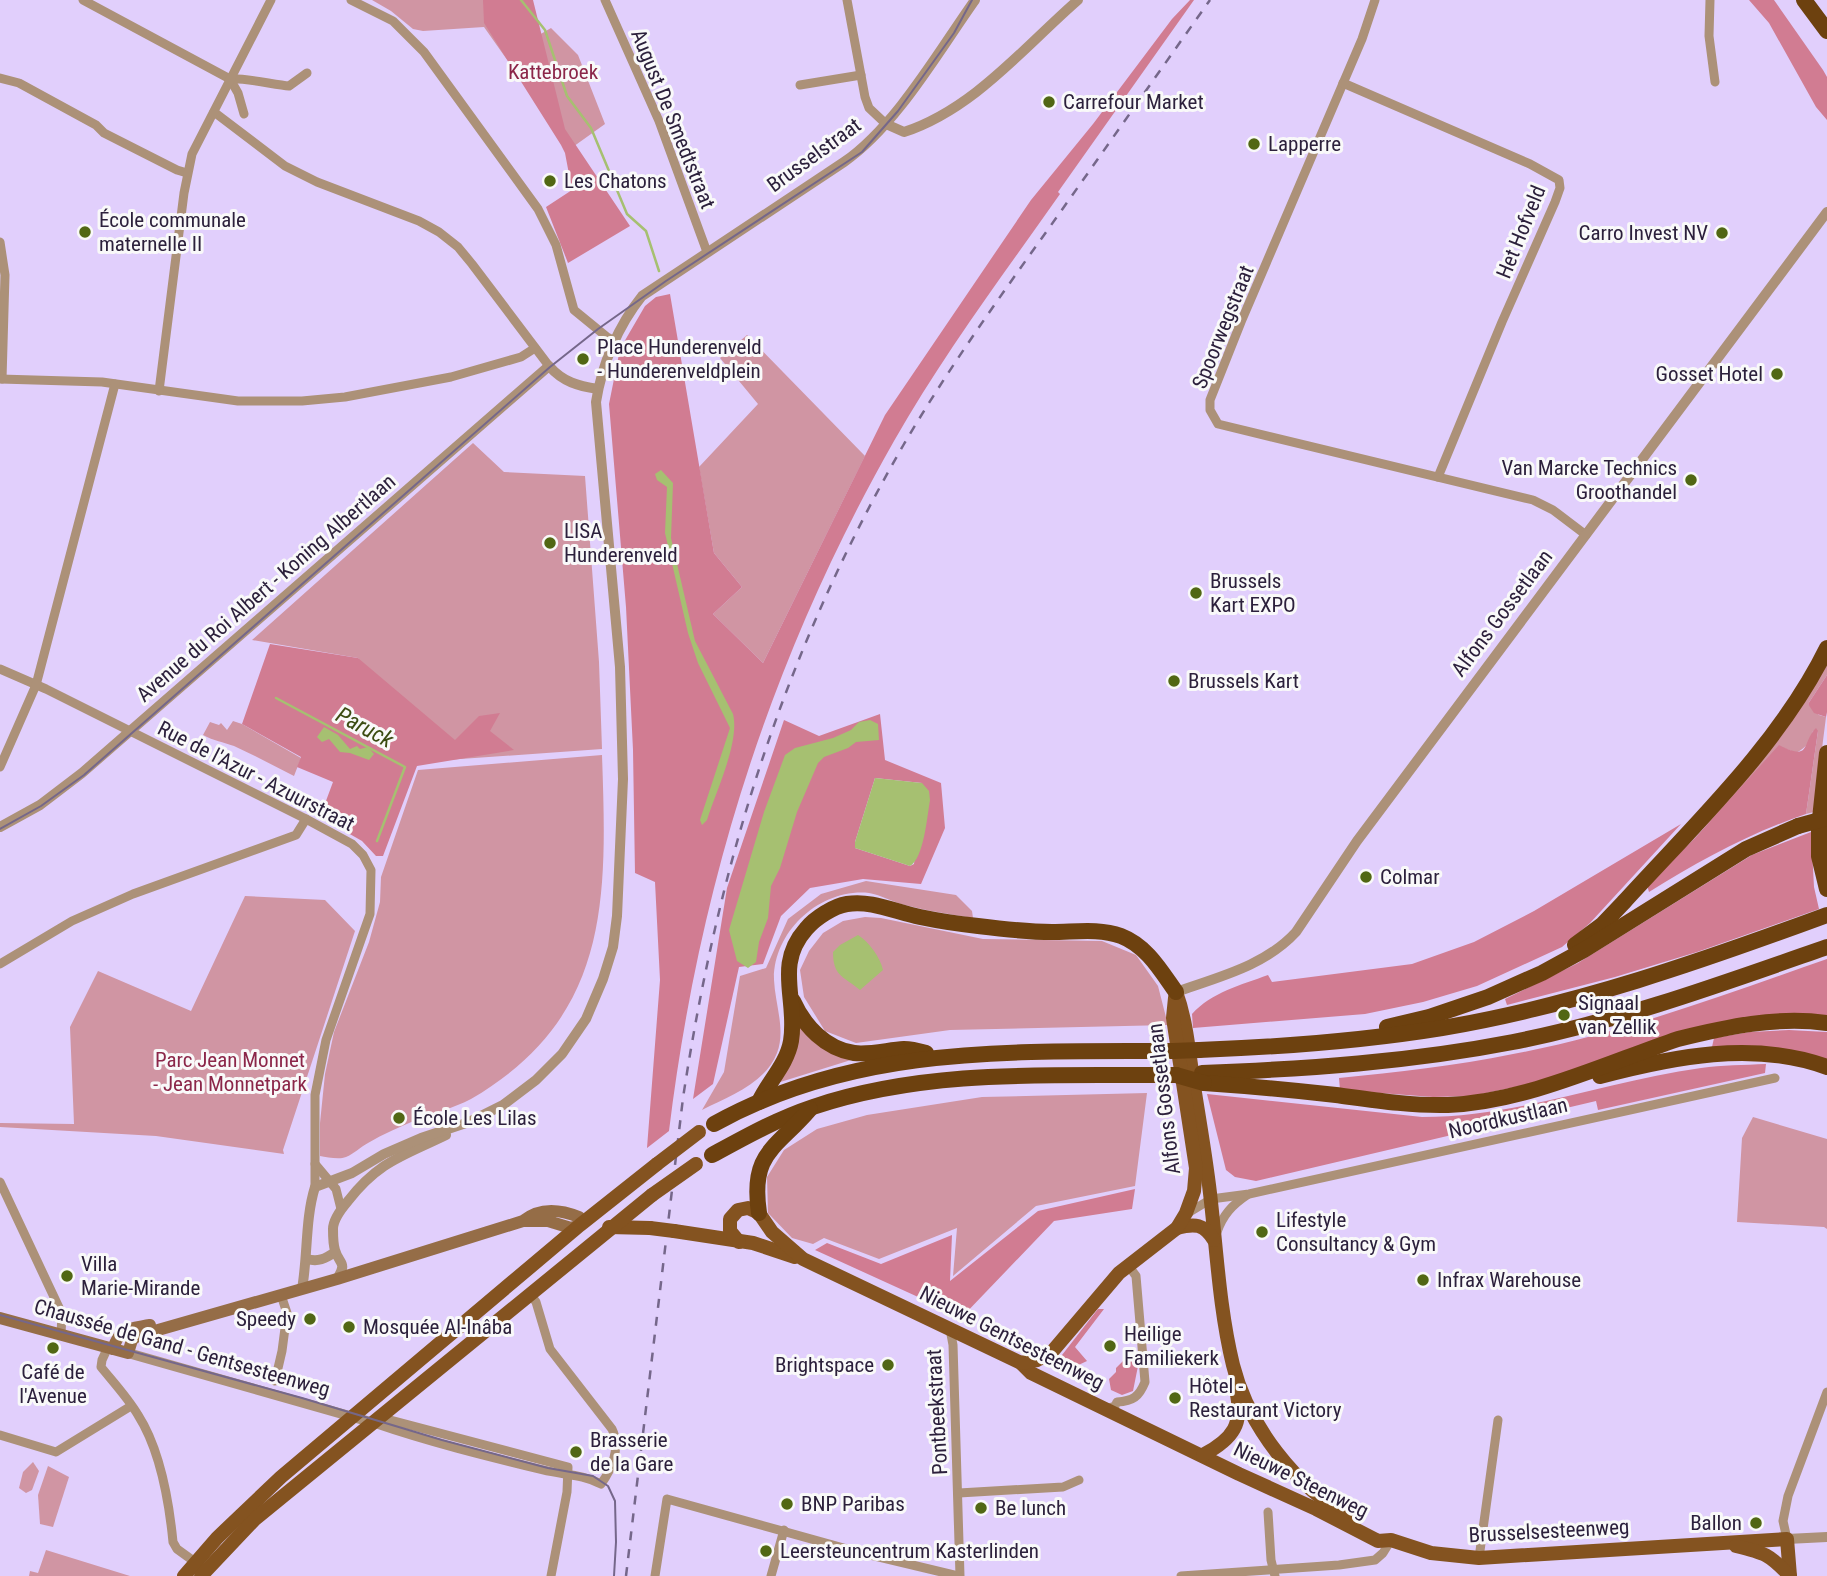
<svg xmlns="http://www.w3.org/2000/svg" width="1827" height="1576" font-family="'Roboto Condensed',sans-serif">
  <rect width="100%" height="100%" fill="#e1cffc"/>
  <g fill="#d095a3">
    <path d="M372,0H488L539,35L551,28L578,55L605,124L570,149L484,27L423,31L413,29L391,11Z"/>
    <path d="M747,335L865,456L763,663L713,614L742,587L714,553L699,467L758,404L720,358Z"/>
    <path d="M473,443L504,472L585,476L599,662L602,749L418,762L358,658L252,640Z"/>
    <path d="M1827,659V675L1808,704L1819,715L1826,717L1814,812L1806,814L1818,731H1813C1810,742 1807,747 1796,753L1784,748L1670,861Z"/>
    <path d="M233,721L242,724L301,758L294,776C274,766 254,755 234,746C223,742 214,741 203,735L210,722L219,725L221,723L227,730Z"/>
    <path d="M602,755C607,899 611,1017 471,1099C454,1108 434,1113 416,1120C400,1127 383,1134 368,1143C360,1147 354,1154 346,1157C339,1160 327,1157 320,1156V1123L325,1074L334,1032L369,942L380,902L381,877L418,770Z"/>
    <path d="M866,881L956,895L972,911L973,918C950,914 927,911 905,905C893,902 881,895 869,893C821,888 773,931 774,980C775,1004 786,1030 777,1053C765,1084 729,1096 702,1110L724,1072L740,976L766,968L788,919L821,894Z"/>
    <path d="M245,896L325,900L355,931L283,1150L284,1154L156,1136L0,1127V1123L74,1124L70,1027L98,971L191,1011Z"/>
    <path d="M865,917L881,918L983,939L1102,941L1136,955L1158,986L1168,1025L950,1030L856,1043L825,1031L804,997L800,970L809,951L823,933L843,921Z"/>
    <path d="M795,1021C810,1041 827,1054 851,1060L774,1084Z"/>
    <path d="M1147,1093L1135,1186L1036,1206L953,1276L957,1228L879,1259L824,1238L813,1244L792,1238L768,1213L767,1177L784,1150L817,1129L867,1115L982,1097Z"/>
    <path d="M1753,1117L1827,1139V1229L1824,1227L1737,1222L1742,1138Z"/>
    <path d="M33,1462L39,1471L32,1490L26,1493L19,1488L23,1472Z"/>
    <path d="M48,1466L69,1477L53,1527L40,1524L38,1495Z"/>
    <path d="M46,1550L130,1576H29L30,1571L38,1573Z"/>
  </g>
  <g fill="#d17c92" fill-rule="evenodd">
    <path d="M483,0H533L565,129L630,226L568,263L546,207L572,190L565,153L561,145L484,23Z"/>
    <path d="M1190,0H1194L1058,192L1060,194C1003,275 943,355 894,441C771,657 699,885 669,1131L647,1148L660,980L655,882L635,873L633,750L626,607L609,404L620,349L645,306L656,297L670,294L714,553L742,587L713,614L763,663L885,415L1031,200L1093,124L1172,19Z"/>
    <path d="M1749,0H1774L1823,70L1827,77V120L1816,107L1769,23Z"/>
    <path d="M270,644L358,658L455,740L479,716L500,713L490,731L514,750L417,766L383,856H376L362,841L320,817L333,782L297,767L301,757L242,724Z"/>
    <path d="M1827,675V712L1826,717L1814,713L1808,704Z"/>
    <path d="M880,714L885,760L941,783L945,828L921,884L863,879L810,888L781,916L763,964L739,967L713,1084L693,1099L727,888L784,720L819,736ZM875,778L922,783L914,864L910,866L855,848V842Z"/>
    <path d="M1816,728L1818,731L1806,814C1750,833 1699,861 1649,892L1647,885L1695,838L1779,745C1812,762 1801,743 1816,728Z"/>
    <path d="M1681,824L1590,923L1562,947L1477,986L1423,1002L1365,1014L1193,1028L1192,1014C1212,992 1241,985 1268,975L1272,982L1412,964L1474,942L1534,911Z"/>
    <path d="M1811,832L1814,887L1819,909L1697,952L1615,977L1507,1005L1505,999L1578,963L1752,855Z"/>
    <path d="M1827,959V1018L1661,1038L1539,1082L1472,1096L1433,1097L1340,1090L1339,1078C1397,1072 1455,1066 1513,1054C1620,1034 1724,995 1827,959Z"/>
    <path d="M1789,1030L1827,1032V1060L1712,1047L1714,1038L1750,1032Z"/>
    <path d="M1766,1064L1765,1073L1598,1110L1596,1101L1256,1181L1235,1177L1226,1170L1207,1094L1422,1117C1517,1117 1607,1081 1701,1068C1722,1065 1744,1065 1766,1064Z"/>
    <path d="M1135,1189L1132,1209L1054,1221L962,1317L815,1250L827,1243L881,1264L952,1235L950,1281L1038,1211Z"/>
    <path d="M1098,1309H1104L1075,1347L1087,1361L1070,1369L1059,1362L1062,1355Z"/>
    <path d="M1128,1356L1139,1361L1133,1391L1122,1395L1111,1390L1109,1379L1116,1372V1368Z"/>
  </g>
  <g fill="#a6c071">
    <path d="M661,470L673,483L671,538L695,641L733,714C740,742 716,791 707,820L702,825L700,820L730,728L698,663L688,633L665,533L667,487L657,480L655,474Z"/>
    <path d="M870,720L878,724L879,740L856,742L848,748L824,757L818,763L797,812L780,868L771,886L768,918L759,942L756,962L748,968L737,961L729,930L764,812L785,755L795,748L833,738L851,730L859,722Z"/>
    <path d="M324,727L338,735L350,749L357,746L360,749L368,747L374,754L369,760L350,753L340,752L329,739L322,742L317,737Z"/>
    <path d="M875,778L922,783L929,791L930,800C927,817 924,858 910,866L855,848V842Z"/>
    <path d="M858,935C869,942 880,957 883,970L860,990C843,976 833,976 833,952L840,945Z"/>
  </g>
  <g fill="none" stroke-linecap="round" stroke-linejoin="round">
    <g stroke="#a6c071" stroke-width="2.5">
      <path d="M521,0L545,30L567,96L591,128L627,214L646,231L659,271"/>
      <path d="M276,698L405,767L377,841"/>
    </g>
    <g stroke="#ac9178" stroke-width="9">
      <path d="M83,0L230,79L238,93L244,114"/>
      <path d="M351,0L393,21L424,52L538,209L556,245L574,310L607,337L615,341"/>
      <path d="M605,0L659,121L707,252"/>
      <path d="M847,0L865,97L869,108L886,124"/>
      <path d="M1375,0L1362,39L1241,322L1210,400V410L1218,424L1533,500L1553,510L1586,535"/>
      <path d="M1710,0L1709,36L1715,82"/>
      <path d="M0,78L19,83L96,125L104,133L177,170L187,173"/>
      <path d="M230,79C240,77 276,85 289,86L307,73"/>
      <path d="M1343,83L1530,164L1559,180L1560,188L1555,202L1502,322L1438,477"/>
      <path d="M800,85L861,75"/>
      <path d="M214,112L285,166L317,182L419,221L439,232L458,247L472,264L549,366"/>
      <path d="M0,242L5,275L2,379"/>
      <path d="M0,379L102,382L238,401H302L345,397L451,377L521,357L535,348"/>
      <path d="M159,391L184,193L192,154L271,0"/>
      <path d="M0,669L46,689L306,819L352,844L363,855L371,870L370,914L326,1040L315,1095V1187"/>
      <path d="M0,767L36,685L115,384"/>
      <path d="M0,964L72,921L133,894L296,835L306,819"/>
      <path d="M315,1164L336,1189L341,1209"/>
      <path d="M0,1182L62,1314L61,1334"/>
      <path d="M1188,1213L1211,1199L1249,1194L1775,1078"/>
      <path d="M1217,1232C1223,1215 1232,1205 1247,1195"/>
      <path d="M950,1329L953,1345L960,1576"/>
      <path d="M108,1347L102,1360L101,1367C114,1383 128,1398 138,1415C161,1451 169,1501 173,1542L177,1549L195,1562"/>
      <path d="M275,1381L282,1351L287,1313L281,1295"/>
      <path d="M1107,1409L1115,1406L1117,1402C1133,1401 1139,1397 1145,1382L1136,1276L1128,1265"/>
      <path d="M379,1417L568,1467L567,1492L551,1576"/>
      <path d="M374,1423C429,1442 486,1456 543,1470C563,1475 582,1474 601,1484C612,1469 621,1447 612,1429L550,1349L536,1302L530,1294"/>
      <path d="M0,1435L56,1452L131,1406"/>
      <path d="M959,1493L1063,1487L1079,1480"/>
      <path d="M1268,1512L1271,1560L1275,1576"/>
      <path d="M1787,1539L1783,1521L1788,1496L1827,1392"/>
      <path d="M1479,1558L1498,1420"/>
      <path d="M655,1576L667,1499L858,1552L958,1576"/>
      <path d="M771,1576L784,1530"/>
      <path d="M1181,1576L1339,1565L1375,1560L1383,1553L1391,1540"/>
    </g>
    <g stroke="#ac9178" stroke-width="10">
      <path d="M886,124L904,132C974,109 1024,47 1078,0"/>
      <path d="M0,827L40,805L82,773L549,366C563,382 578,386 598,389"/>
      <path d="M1176,992C1218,977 1265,966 1296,932L1357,841L1827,212"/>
      <path d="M307,1259C318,1262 325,1259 335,1252"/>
      <path d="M337,1279C348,1261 339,1265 335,1250C333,1244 333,1235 333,1229C333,1219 342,1208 348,1201C379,1161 403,1156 446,1135"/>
      <path d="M302,1289C308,1255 305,1219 315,1187L352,1173L384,1154L421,1138L469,1122L503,1105L536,1080L562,1054L586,1019L603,979L613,947L617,916L623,779L620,667L596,402C602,364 618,326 642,296L844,162C896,126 938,52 975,0"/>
      <path d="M128,1353L374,1423"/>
      <path d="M1787,1539L1827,1537"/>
    </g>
    <g stroke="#956d47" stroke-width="12">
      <path d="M0,1318L128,1353L132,1340L137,1336L337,1279L523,1221H548L571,1228L580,1225L579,1217C559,1209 540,1207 523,1221"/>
      <path d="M113,1349C120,1327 128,1329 150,1325"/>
    </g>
    <g stroke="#845320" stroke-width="14">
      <path d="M1176,992C1187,1022 1189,1054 1194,1086C1200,1125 1207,1163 1211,1202C1217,1256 1220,1312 1233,1365C1248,1425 1296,1488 1351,1517"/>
      <path d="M609,1227L650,1228"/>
      <path d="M1177,1228C1195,1223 1204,1224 1214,1240"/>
      <path d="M674,1231L753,1243L795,1257"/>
      <path d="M739,1242L730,1231V1219L738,1210L748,1208L759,1213L772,1232L803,1259L1021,1363L1031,1373L1239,1474L1316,1509L1378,1541L1391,1540L1431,1553L1479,1558L1787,1539L1790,1576"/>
      <path d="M1021,1363L1037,1360L1051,1353L1119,1273L1177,1228L1186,1213L1194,1191L1196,1168L1173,1018L1175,998"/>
      <path d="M1203,1455C1233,1439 1244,1424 1236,1390"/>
      <path d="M1736,1546C1765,1553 1769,1554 1790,1576"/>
      <path d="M184,1576L217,1538L281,1477L580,1225L657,1164"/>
      <path d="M201,1576L255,1519L652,1195"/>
    </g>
    <g stroke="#6d410f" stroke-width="16">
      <path d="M1804,0L1827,31"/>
      <path d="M1827,753L1819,828V856L1827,889"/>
      <path d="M1575,945L1602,925L1623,903C1695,824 1780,744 1827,648"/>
      <path d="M793,1001C804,1026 826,1049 854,1053C870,1055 888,1050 904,1049C911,1049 919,1051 926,1053"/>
      <path d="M1387,1027L1429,1017L1488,997L1542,973L1584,950L1746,849L1798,826"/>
      <path d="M1199,1050C1280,1047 1362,1041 1442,1028C1574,1006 1702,961 1827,915"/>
      <path d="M1202,1073C1307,1069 1410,1062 1513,1042C1620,1021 1724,983 1827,947"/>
      <path d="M1600,1076C1672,1057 1754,1040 1827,1067"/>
      <path d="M1204,1083C1248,1086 1292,1090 1336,1095C1373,1100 1411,1106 1448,1105C1525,1102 1605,1064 1678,1039C1727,1027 1776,1016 1827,1023"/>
      <path d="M759,1102C769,1081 787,1064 791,1041C798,1000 774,965 806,929C815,918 834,906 847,904C872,900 895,912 920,917C939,921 959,924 978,926C1002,929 1028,932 1052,932C1075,932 1099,928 1121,936C1147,946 1161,971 1176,992"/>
      <path d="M714,1124C858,1044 1014,1052 1173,1051"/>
      <path d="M712,1155C745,1137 777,1119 813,1107C929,1068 1055,1076 1176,1075"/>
      <path d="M759,1213C750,1152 776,1149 810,1109"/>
    </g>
    <g stroke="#75678a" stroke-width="2">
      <path d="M0,829L41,806L84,775L550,367L598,329L666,281L862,152L898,111L954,33L972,0"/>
      <path d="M0,1315L302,1398L442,1440L548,1468L593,1476L608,1486L615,1501L616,1542L614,1576"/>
    </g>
    <path stroke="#75678a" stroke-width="2.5" stroke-dasharray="9 9" stroke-linecap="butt" d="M626,1576L683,1098C719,861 784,652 904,444C948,369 999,298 1049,228C1103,152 1156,76 1210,0"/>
    <g stroke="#845320" stroke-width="14">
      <path d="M657,1164L699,1132"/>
      <path d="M652,1195L696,1164"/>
      <path d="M650,1228L674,1231"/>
    </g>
    <g stroke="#6d410f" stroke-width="16">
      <path d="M1798,826L1827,818"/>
      <path d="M1173,1051L1199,1050"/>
      <path d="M1176,1075L1204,1083"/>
    </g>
  </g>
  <g fill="#516714" stroke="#f9f9f9" stroke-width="2.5">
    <circle cx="1049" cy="102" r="7"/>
    <circle cx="1254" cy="144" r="7"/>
    <circle cx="550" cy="181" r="7"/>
    <circle cx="85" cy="232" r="7"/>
    <circle cx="1722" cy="233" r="7"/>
    <circle cx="583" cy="359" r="7"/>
    <circle cx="1777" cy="374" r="7"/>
    <circle cx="1691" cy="480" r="7"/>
    <circle cx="550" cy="543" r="7"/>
    <circle cx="1196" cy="593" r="7"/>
    <circle cx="1174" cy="681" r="7"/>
    <circle cx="1366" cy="877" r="7"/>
    <circle cx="1564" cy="1015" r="7"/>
    <circle cx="399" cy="1118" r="7"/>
    <circle cx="1262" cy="1232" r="7"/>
    <circle cx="67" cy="1276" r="7"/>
    <circle cx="1423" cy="1280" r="7"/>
    <circle cx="310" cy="1319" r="7"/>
    <circle cx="349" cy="1327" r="7"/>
    <circle cx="1110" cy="1346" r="7"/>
    <circle cx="53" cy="1348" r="7"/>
    <circle cx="888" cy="1365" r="7"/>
    <circle cx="1175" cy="1398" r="7"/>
    <circle cx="576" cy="1452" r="7"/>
    <circle cx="787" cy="1504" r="7"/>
    <circle cx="981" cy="1508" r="7"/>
    <circle cx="1756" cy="1523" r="7"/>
    <circle cx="766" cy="1551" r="7"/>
  </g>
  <g text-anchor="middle" stroke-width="6" stroke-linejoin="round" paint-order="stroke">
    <g font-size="21" fill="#8b2649" stroke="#f9f9f9">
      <text x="553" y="79">Kattebroek</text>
      <text x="230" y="1067">Parc Jean Monnet<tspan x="230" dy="24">- Jean Monnetpark</tspan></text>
    </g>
    <g font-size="21" fill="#2c203c" stroke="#f9f9f9" text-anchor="start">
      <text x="1063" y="109">Carrefour Market</text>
      <text x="1268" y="151">Lapperre</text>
      <text x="564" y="188">Les Chatons</text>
      <text x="99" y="227">École communale<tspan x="99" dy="24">maternelle II</tspan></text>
      <text x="1708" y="240" text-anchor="end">Carro Invest NV</text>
      <text x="597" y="354">Place Hunderenveld<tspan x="597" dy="24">- Hunderenveldplein</tspan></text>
      <text x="1763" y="381" text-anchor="end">Gosset Hotel</text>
      <text x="1677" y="475" text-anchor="end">Van Marcke Technics<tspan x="1677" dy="24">Groothandel</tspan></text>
      <text x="564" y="538">LISA<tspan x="564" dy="24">Hunderenveld</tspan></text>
      <text x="1210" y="588">Brussels<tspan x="1210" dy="24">Kart EXPO</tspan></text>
      <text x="1188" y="688">Brussels Kart</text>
      <text x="1380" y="884">Colmar</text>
      <text x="1578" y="1010">Signaal<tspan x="1578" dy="24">van Zellik</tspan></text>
      <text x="413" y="1125">École Les Lilas</text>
      <text x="1276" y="1227">Lifestyle<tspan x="1276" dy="24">Consultancy &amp; Gym</tspan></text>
      <text x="81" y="1271">Villa<tspan x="81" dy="24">Marie-Mirande</tspan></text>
      <text x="1437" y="1287">Infrax Warehouse</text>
      <text x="296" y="1326" text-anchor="end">Speedy</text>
      <text x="363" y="1334">Mosquée Al-Inâba</text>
      <text x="1124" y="1341">Heilige<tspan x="1124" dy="24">Familiekerk</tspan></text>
      <text x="874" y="1372" text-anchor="end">Brightspace</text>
      <text x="53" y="1379" text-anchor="middle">Café de<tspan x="53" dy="24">l'Avenue</tspan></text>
      <text x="1189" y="1393">Hôtel -<tspan x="1189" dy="24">Restaurant Victory</tspan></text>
      <text x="590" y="1447">Brasserie<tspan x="590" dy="24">de la Gare</tspan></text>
      <text x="801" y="1511">BNP Paribas</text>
      <text x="995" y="1515">Be lunch</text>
      <text x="1742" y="1530" text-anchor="end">Ballon</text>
      <text x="780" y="1558">Leersteuncentrum Kasterlinden</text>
    </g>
    <g font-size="21" fill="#2c203c" stroke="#f9f9f9">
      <text transform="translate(673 119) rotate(68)" y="7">August De Smedtstraat</text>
      <text transform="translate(814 155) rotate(-36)" y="7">Brusselstraat</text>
      <text transform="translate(1521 232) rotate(-68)" y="7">Het Hofveld</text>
      <text transform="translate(1223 327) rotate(-68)" y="7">Spoorwegstraat</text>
      <text transform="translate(266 588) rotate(-41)" y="7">Avenue du Roi Albert - Koning Albertlaan</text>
      <text transform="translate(1502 613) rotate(-53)" y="7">Alfons Gossetlaan</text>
      <text transform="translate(256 776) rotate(27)" y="7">Rue de l'Azur - Azuurstraat</text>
      <text transform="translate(1164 1099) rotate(-97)" y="7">Alfons Gossetlaan</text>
      <text transform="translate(1508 1118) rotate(-13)" y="7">Noordkustlaan</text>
      <text transform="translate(1012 1338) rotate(27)" y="7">Nieuwe Gentsesteenweg</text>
      <text transform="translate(182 1348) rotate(16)" y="7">Chaussée de Gand - Gentsesteenweg</text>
      <text transform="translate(937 1412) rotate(-93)" y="7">Pontbeekstraat</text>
      <text transform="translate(1301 1480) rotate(26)" y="7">Nieuwe Steenweg</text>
      <text transform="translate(1549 1531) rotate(-3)" y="7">Brusselsesteenweg</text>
    </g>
    <g font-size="23" font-style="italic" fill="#3b4b11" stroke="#f9f9f9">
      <text transform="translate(365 727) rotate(28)" y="8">Paruck</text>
    </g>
  </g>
</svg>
